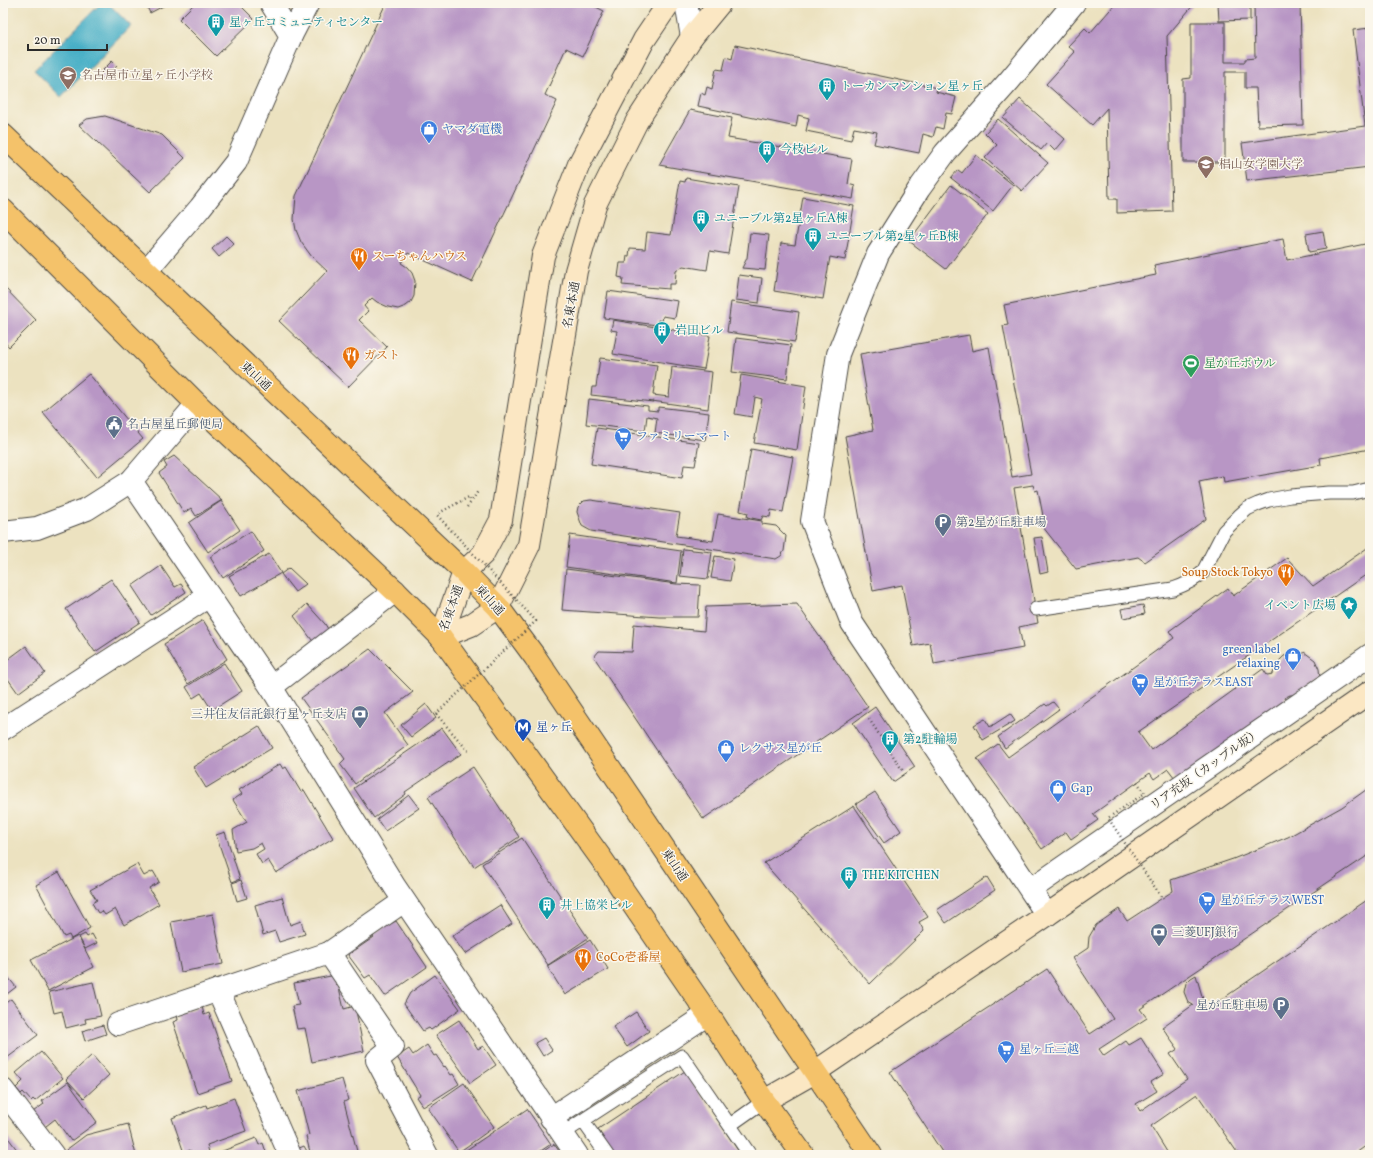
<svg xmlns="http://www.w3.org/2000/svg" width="1373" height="1158" font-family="Vollkorn,'Noto Serif JP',serif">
  <rect width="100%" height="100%" fill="#fbf7ec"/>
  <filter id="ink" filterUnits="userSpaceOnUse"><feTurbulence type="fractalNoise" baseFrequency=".025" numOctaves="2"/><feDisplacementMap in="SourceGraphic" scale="8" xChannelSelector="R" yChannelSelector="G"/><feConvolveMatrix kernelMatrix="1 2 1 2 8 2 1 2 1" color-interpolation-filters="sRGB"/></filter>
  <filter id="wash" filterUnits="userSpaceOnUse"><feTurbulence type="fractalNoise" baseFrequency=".012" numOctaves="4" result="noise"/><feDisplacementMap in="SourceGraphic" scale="16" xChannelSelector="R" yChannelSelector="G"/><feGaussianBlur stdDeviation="0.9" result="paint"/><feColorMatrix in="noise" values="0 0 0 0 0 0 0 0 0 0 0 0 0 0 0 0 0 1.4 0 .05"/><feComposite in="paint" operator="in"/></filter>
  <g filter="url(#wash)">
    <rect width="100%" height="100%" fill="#ece2c0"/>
    <path fill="#47afc6" stroke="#396d78" d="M101,3H108L131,26L61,97L34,70Z"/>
    <g id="blocks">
      <g fill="#b896c5">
        <path d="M145,3H169L150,13Z"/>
        <path d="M195,3H238L254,19L216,56L179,19Z"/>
        <path d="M386,3H588L604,11L583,56L566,48L545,95L557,101L472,282L408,253L401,263L407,267L412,273L415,281L414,296L411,302L406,306L398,309L388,307L377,302L372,298L364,306L368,311L359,320L387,347L348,387L279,321L327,271L312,257L301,242L296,230L294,219L296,196Z"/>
        <path d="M1116,3H1195L1167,36L1172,211L1117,213V199H1109L1107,108L1092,125L1046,84L1075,52L1068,46L1085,28L1090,33Z"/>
        <path d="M1218,3H1250V20L1219,21Z"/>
        <path d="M1254,3H1300L1303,125L1258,126L1256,88H1245V72H1225V162H1183V79L1191,78V22H1225V62H1245V59L1255,58Z"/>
        <path d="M1370,28V167L1247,181L1242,143L1365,126L1353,30Z"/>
        <path d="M735,45L937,88L936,92L956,97L952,114L946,113L943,129L936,127L933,137L923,134L919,153L874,144L877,132L854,128L851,140L806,131L809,118L798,115L796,127L698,106L701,93L705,95L707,87L712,89L716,69L723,70L726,57L732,59Z"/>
        <path d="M112,61L117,66L101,82L96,77Z"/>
        <path d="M1020,99L1065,139L1055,151L1047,143L1041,150L1003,118Z"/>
        <path d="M690,110L732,118L728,138L852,159L848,184L855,186L853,199L659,165Z"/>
        <path d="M105,116L162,135L185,158L150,192L79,125L87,119Z"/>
        <path d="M998,119L1048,163L1022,191L985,158L997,145L985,133Z"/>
        <path d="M976,155L1013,185L993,211L951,178L958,170L962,173Z"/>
        <path d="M686,178L739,187L728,254L710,251L707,270L683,266L676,271L675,284H669V289L622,285L623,278L618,277L620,263H626L627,256H629L630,248L645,249L647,232L671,235L680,181L685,182Z"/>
        <path d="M951,185L988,214L946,269L909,241Z"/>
        <path d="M803,197L854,206L845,260L830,257L823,299L774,291L781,243L795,245Z"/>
        <path d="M1323,231L1326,249L1309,252L1306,234Z"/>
        <path d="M750,233L769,235L765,270L742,268L747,258Z"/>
        <path d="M226,236L234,244L219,257L212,249Z"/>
        <path d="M1283,239L1287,260L1370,243V449L1320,458L1321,465L1224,482L1223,476L1199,481L1206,519L1145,562L1138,557L1076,569L1039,522L1044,521L1038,490L1035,491L1033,485L1014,488L1038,623L1019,627L1023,648L934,664L930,643L913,646L902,585L873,591L845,436L873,430L860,354L969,335L972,351L989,347L1012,477L1031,474L1003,326L1008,325L1004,305L1156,275L1154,265Z"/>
        <path d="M739,275L762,278L759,303L736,300Z"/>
        <path d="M3,286L36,320L9,347L3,340Z"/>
        <path d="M608,291L678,301L675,318L663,316L662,321L658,320L657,325L604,318Z"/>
        <path d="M731,302L799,312L795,342L727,332Z"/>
        <path d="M613,320L710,336L704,369L613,354L617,331L611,330Z"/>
        <path d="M736,338L791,345L787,379L732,372Z"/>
        <path d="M600,358L657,365L653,395L669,397L672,367L712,372L708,409L652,401L653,402L591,395L592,387H596Z"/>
        <path d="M89,374L143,439L97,477L43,412Z"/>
        <path d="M741,375L806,386L797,450L754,443L762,399L755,397L752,417L735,414Z"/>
        <path d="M589,399L648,406V410L658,411V407L709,413L705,440L655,433L657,418L647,416L645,431L586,424Z"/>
        <path d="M597,428L699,443L695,466L684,465L682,478L591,464Z"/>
        <path d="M751,449L793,457L783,512L771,510L770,517L763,516L761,520L747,517L748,513L740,511Z"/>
        <path d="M174,456L222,500L196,516L191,508L184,513L159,473L167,467L164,462Z"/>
        <path d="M591,500L680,513L676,536L713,541L718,514L762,521V524L776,526L786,536L784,551L781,556L776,559L591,531L582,526L577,512L578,507L584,501Z"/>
        <path d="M221,501L240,530L208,552L189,523Z"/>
        <path d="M251,531L264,551L223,578L210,557Z"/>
        <path d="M570,535L681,551L677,583L566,567Z"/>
        <path d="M1042,537L1048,572L1040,574L1034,538Z"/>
        <path d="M1370,546V572L1138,732L1151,750L1263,669L1267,675L1273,674L1276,664L1284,656L1291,654L1303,655L1304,652L1315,660L1319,669L1320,678L1295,695H1290L1284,698L1288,705L1178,782L1168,769L1154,779L1150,773L1093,814L1098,820L1071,839L1066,832L1042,849L977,759L998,744L1008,757L1174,638L1169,631L1228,588L1233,596L1287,558L1313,586Z"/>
        <path d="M683,549L712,552L708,579L680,576Z"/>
        <path d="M269,554L281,573L241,596L229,576Z"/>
        <path d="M715,556L734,559L730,581L711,578Z"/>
        <path d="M161,566L175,587L181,584L186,592L151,615L132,586Z"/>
        <path d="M289,568L306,584L295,592L281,574Z"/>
        <path d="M566,569L676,584L700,585L698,617H659L562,610Z"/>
        <path d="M111,579L140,622L95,652L66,609Z"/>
        <path d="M307,604L325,624L328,629L327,634L315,644L294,616Z"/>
        <path d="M797,604L868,707L703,819L594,657L599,651L632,652L634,624L704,631L706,607Z"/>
        <path d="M1143,605L1145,614L1123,618L1121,609Z"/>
        <path d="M203,620L227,659L188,684L164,644Z"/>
        <path d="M26,646L45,673L18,693L3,672V663Z"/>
        <path d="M370,649L413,692L385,713L408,745L355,784L340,764L345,759L301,698Z"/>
        <path d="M224,663L242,691L212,710L201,693L193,698L186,687Z"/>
        <path d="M1053,702L1059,709L1005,748L998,737L1045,704L1047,706Z"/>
        <path d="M426,704L436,718L411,737L401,725Z"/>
        <path d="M875,707L915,767L893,782L853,723Z"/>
        <path d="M1010,714L1015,721L983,740L974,725L985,719L990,727Z"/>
        <path d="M259,726L272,748L206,788L193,767Z"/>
        <path d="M442,728L461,754L405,792L406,794L374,818L354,788Z"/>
        <path d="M280,764L283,769L286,767L301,792L304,790L333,838L276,873L268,860L262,864L256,854L264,849L261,843L252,848L236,851L233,830L247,822L233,800L242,794L239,790Z"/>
        <path d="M473,767L519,837L474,867L428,797Z"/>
        <path d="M1370,787V854L1140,1009L1147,1018L1099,1049L1104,1056L1126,1041L1129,1045L1141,1038L1164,1074L1151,1082L1157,1091L1136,1104L1140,1111L1187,1079L1170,1054L1178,1049L1162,1027L1193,1005L1188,1002L1184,992L1186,983L1191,978L1196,975L1206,1010L1370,898V1143L1353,1155H1239L1197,1094L1151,1126L1169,1155H944L890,1072L1047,969L1090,1034L1113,1019L1073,958L1088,948L1089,937L1096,925L1119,909L1127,921L1173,891L1171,880L1233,859L1288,837L1342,807Z"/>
        <path d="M875,792L901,831L884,843L856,804Z"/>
        <path d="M409,795L419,808L385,831L377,819Z"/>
        <path d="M854,806L928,917L919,922L924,931L870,984L764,863Z"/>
        <path d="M225,832L240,879L232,882L216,835Z"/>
        <path d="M522,838L588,938L548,965L482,864Z"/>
        <path d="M137,864L144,876L153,871L156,876L159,882L149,888L159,904L124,925L115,909L105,915L102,911L98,913L92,903L97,900L90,890Z"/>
        <path d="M59,872L90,928L71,939L69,935L64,937L36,885Z"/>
        <path d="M987,877L995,890L946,923L937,910Z"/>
        <path d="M241,880L247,898L237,901L232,883Z"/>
        <path d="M282,897L290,925L301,921L305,934L279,942L275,931L263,935L255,905Z"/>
        <path d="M500,905L512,924L465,954L452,936Z"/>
        <path d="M213,914L223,964L181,972L171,922Z"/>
        <path d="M396,921L427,967L385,996L370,975L365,978L348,955L374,937L372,935L389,923L390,924Z"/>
        <path d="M85,934L87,937L92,934L97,943L85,949L79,937Z"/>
        <path d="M78,936L94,967L48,991L31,960Z"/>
        <path d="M590,940L608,969L565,995L547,966Z"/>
        <path d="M3,971L16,987L3,997Z"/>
        <path d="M336,975L344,1009L355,1006L364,1051L312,1062L305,1028L297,1029L292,1006L299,1005L294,983Z"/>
        <path d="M435,975L460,1009L431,1030L429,1028L423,1031L404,1004L410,993Z"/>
        <path d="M93,982L101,1016L85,1019L86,1023L66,1028L62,1011L54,1013L49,992Z"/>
        <path d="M11,999L38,1035L3,1061V1005Z"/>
        <path d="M202,1006L204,1015L209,1013L232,1081L197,1093L173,1022L178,1020L177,1014Z"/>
        <path d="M636,1012L649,1031L627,1047L613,1027Z"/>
        <path d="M459,1020L478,1049L483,1046L496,1065L470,1083L436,1035Z"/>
        <path d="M103,1025L106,1034L85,1041L82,1031Z"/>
        <path d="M544,1038L552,1050L543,1056L535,1043Z"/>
        <path d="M427,1045L434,1056L436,1055L444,1067L445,1066L451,1075L453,1074L459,1084L423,1107L416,1097L420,1095L397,1057L409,1049L413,1055Z"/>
        <path d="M41,1052L63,1078L35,1101L33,1099L31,1101L23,1092L21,1094L16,1088L23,1081L16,1073Z"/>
        <path d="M92,1055L109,1075L84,1098L66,1079Z"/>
        <path d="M685,1071L741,1155H613L598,1129Z"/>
        <path d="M342,1079L348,1100L344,1102L358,1155H314L313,1151L310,1152L306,1136L309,1135L298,1091Z"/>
        <path d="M68,1082L97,1122L71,1141L55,1119L41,1130L30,1114L44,1104L42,1101Z"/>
        <path d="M464,1083L494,1127L459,1152L428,1108Z"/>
        <path d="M234,1098L246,1131L207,1145L209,1152L201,1155H192L190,1150L184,1153L172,1118L206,1105L207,1108Z"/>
        <path d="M527,1109L551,1144L535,1155H459Z"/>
        <path d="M128,1124L136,1155H69L66,1150L86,1135Z"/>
        <path d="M3,1131L21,1155H3Z"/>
        <path d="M256,1138L259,1145L263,1143L267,1155H216L215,1154Z"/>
        <path d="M554,1144L562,1155H538Z"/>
        <path d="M304,1146L309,1155H298L295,1150Z"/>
      </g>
    </g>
  </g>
  <g filter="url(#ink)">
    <use href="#blocks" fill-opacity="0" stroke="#484641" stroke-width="1"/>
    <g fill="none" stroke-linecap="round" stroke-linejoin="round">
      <g stroke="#484641" stroke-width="15">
        <g id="lane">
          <path d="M1036,609L1173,589C1185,585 1194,581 1203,572L1224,531L1239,516L1247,509L1258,504L1269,500L1290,496L1329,493H1353L1370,489"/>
          <path d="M583,1121L607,1155"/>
          <path d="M730,1125L764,1101"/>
          <path d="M562,1134L682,1056L750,1155"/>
        </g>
      </g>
      <g stroke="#484641" stroke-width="24">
        <g id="street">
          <path d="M271,3L291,36"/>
          <path d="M686,3L692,37"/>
          <path d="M146,271L200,208L236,162L291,36L308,3"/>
          <path d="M131,481L271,687L395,887L577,1155"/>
          <path d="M3,532L37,528L87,509L131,481L197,404"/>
          <path d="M271,687L395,591"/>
          <path d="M3,729L209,596"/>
          <path d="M1040,883L1370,655"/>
          <path d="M1047,915L852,623L812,521L838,354L878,254L919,189L945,153L1009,81L1074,3"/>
          <path d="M329,953L393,1047L377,1060L427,1155"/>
          <path d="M218,990L290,1155"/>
          <path d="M118,1024L329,953L404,901"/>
          <path d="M3,1090L53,1155"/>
          <path d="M551,1118L708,1014"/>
        </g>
      </g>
      <g stroke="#484641" stroke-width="24">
        <g id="secondary">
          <path d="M441,637L471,625L498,607L529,545L576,271L595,205L637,121L692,37L720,3"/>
          <path d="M441,637L464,572L483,554L501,520L543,256L579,164L644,40L669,3"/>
          <path d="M764,1101L815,1072L1047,915L1370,692"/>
        </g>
      </g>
      <g stroke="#484641" stroke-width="24">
        <g id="primary">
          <path d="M3,135L464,572L498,607L535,657L871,1155"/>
          <path d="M3,210L197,404L395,591L441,637L603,861L708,1014L764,1101L803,1155"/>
        </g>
      </g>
      <g stroke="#484641" stroke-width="2.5" stroke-dasharray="1 3" stroke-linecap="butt">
        <path d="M467,507L472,501"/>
        <path d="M439,513L469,497L472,501L478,491"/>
        <path d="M436,714L470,753"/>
        <path d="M869,719L903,771"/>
        <path d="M887,747L900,738"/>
      </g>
      <use href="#lane" stroke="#fff" stroke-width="13"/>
      <use href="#street" stroke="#fff" stroke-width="22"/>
      <use href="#secondary" stroke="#fbe7c3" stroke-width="22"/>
      <use href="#primary" stroke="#f4c26a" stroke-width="22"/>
      <g stroke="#484641" stroke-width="2.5" stroke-dasharray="1 3" stroke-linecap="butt">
        <path d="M436,714L536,621L436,514"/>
        <path d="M1137,782L1145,793L1108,818L1162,898"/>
      </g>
    </g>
  </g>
  <defs>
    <g id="building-pin" transform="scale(0.9)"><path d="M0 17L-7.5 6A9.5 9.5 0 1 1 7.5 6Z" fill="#0f9aa8" stroke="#fbf7ec"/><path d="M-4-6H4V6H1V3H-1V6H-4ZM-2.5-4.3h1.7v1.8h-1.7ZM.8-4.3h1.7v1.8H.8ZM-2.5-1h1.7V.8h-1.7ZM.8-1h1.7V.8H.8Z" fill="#fff"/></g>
    <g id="school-pin" transform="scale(0.9)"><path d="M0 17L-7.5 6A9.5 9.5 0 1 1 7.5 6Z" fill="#8d6e63" stroke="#fbf7ec"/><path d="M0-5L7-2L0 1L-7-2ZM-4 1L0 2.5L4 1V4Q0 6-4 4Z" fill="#fff"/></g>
    <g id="shop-pin" transform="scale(0.9)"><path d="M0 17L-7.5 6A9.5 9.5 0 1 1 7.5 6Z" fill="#3f7fe0" stroke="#fbf7ec"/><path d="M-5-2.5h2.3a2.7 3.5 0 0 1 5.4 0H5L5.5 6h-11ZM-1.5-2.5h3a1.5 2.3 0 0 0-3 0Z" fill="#fff"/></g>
    <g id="university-pin" transform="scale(0.9)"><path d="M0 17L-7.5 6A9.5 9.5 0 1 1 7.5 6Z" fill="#8d6e63" stroke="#fbf7ec"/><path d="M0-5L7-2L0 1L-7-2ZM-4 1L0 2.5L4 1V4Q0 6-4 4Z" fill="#fff"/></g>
    <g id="restaurant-pin" transform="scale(0.9)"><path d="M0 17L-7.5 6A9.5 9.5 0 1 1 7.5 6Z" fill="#e8710a" stroke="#fbf7ec"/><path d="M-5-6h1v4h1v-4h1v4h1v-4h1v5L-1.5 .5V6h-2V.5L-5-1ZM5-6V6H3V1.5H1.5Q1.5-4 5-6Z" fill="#fff"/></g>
    <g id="stadium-pin" transform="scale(0.9)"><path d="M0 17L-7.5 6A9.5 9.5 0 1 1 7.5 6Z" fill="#2e9e5b" stroke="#fbf7ec"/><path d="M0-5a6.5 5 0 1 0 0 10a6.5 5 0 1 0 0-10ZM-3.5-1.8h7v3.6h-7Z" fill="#fff"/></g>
    <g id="civic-pin" transform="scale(0.9)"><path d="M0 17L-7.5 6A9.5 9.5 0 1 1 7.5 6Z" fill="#5c6f8a" stroke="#fbf7ec"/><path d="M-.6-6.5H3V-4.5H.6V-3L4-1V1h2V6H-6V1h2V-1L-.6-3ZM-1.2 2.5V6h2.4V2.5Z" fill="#fff"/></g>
    <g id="supermarket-pin" transform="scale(0.9)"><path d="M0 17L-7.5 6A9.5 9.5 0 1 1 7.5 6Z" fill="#3f7fe0" stroke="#fbf7ec"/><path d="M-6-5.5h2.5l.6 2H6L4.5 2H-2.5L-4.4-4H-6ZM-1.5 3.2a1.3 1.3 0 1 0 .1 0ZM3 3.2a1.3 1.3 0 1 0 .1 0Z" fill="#fff"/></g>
    <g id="parking-pin" transform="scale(0.9)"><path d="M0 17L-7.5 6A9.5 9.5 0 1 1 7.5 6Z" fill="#5c6f8a" stroke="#fbf7ec"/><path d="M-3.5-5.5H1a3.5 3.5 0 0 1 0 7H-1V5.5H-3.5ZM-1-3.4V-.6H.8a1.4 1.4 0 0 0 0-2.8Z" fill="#fff"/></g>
    <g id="sight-pin" transform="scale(0.9)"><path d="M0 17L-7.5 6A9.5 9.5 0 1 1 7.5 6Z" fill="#0f9aa8" stroke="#fbf7ec"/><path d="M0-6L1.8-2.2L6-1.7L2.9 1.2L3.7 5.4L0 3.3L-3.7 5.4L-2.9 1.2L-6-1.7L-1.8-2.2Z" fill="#fff"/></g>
    <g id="bank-pin" transform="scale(0.9)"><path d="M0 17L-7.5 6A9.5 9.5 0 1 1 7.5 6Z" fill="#5c6f8a" stroke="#fbf7ec"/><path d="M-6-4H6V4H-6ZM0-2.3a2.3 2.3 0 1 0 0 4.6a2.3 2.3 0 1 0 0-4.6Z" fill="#fff"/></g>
    <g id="metro-pin" transform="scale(0.9)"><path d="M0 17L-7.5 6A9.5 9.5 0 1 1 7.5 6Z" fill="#1a4fb4" stroke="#fbf7ec"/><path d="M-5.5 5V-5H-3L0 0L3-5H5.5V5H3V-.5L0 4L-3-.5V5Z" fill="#fff"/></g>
  </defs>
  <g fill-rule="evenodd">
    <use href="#building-pin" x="216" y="22"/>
    <use href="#school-pin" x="68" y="75"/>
    <use href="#building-pin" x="827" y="86"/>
    <use href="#shop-pin" x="429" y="129"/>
    <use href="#building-pin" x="767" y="149"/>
    <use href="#university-pin" x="1206" y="164"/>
    <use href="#building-pin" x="701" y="218"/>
    <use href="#building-pin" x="813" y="236"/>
    <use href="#restaurant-pin" x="359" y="256"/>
    <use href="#building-pin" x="662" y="330"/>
    <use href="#restaurant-pin" x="351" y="355"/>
    <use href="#stadium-pin" x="1191" y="363"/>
    <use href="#civic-pin" x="114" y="424"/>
    <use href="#supermarket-pin" x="623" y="436"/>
    <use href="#parking-pin" x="943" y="522"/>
    <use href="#restaurant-pin" x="1286" y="572"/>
    <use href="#sight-pin" x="1349" y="605"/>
    <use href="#shop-pin" x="1293" y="656"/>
    <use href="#supermarket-pin" x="1140" y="682"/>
    <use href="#bank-pin" x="360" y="714"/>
    <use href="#metro-pin" x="523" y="727"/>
    <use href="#building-pin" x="890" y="739"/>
    <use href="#shop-pin" x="726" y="748"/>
    <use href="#shop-pin" x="1058" y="788"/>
    <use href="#building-pin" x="849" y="875"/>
    <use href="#supermarket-pin" x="1207" y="900"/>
    <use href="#building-pin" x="547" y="905"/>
    <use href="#bank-pin" x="1159" y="932"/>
    <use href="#restaurant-pin" x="583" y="957"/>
    <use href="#parking-pin" x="1281" y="1005"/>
    <use href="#supermarket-pin" x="1006" y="1049"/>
  </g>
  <g text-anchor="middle" stroke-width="3" stroke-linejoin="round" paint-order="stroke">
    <g font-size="12" fill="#0d838f" stroke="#fbf7ec" text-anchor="start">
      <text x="229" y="26">星ヶ丘コミュニティセンター</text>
      <text x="840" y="90">トーカンマンション星ヶ丘</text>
      <text x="780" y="153">今枝ビル</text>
      <text x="714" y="222">ユニーブル第2星ヶ丘A棟</text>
      <text x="826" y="240">ユニーブル第2星ヶ丘B棟</text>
      <text x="675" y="334">岩田ビル</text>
      <text x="1336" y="609" text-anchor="end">イベント広場</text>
      <text x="903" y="743">第2駐輪場</text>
      <text x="862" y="879">THE KITCHEN</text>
      <text x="560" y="909">井上協栄ビル</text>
    </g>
    <g font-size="12" fill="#785e54" stroke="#fbf7ec" text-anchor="start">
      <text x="81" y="79">名古屋市立星ヶ丘小学校</text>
      <text x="1219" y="168">椙山女学園大学</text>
    </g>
    <g font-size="12" fill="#366cbe" stroke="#fbf7ec" text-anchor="start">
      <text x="442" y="133">ヤマダ電機</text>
      <text x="636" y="440">ファミリーマート</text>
      <text x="1280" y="653" text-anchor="end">green label<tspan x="1280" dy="14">relaxing</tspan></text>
      <text x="1153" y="686">星が丘テラスEAST</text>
      <text x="739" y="752">レクサス星が丘</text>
      <text x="1071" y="792">Gap</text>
      <text x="1220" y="904">星が丘テラスWEST</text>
      <text x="1019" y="1053">星ヶ丘三越</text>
    </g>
    <g font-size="12" fill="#c56008" stroke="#fbf7ec" text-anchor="start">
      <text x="372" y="260">スーちゃんハウス</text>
      <text x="364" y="359">ガスト</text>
      <text x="1273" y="576" text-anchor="end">Soup Stock Tokyo</text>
      <text x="596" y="961">CoCo壱番屋</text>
    </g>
    <g font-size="12" fill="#2b2b2b" stroke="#fbf7ec">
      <text transform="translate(571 305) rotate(-80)" y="4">名東本通</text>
      <text transform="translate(256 376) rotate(43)" y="4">東山通</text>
      <text transform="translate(490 600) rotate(48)" y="4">東山通</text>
      <text transform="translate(451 608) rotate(-70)" y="4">名東本通</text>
      <text transform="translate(1205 769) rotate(-35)" y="4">リア充坂（カップル坂）</text>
      <text transform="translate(675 865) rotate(56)" y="4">東山通</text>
    </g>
    <g font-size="12" fill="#27864d" stroke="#fbf7ec" text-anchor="start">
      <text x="1204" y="367">星が丘ボウル</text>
    </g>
    <g font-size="12" fill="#4e5e75" stroke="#fbf7ec" text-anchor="start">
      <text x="127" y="428">名古屋星丘郵便局</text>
      <text x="956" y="526">第2星が丘駐車場</text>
      <text x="347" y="718" text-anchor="end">三井住友信託銀行星ヶ丘支店</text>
      <text x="1172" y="936">三菱UFJ銀行</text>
      <text x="1268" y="1009" text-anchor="end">星が丘駐車場</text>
    </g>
    <g font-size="12" fill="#164399" stroke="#fbf7ec" text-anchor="start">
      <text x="536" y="731">星ヶ丘</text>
    </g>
  </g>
  <rect width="1373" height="1158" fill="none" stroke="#fbf7ec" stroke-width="16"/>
  <path d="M28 44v6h79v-6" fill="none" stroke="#2b2b2b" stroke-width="2"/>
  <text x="34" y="44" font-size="12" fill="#2b2b2b" stroke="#fbf7ec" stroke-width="3" paint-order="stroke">20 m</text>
</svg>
